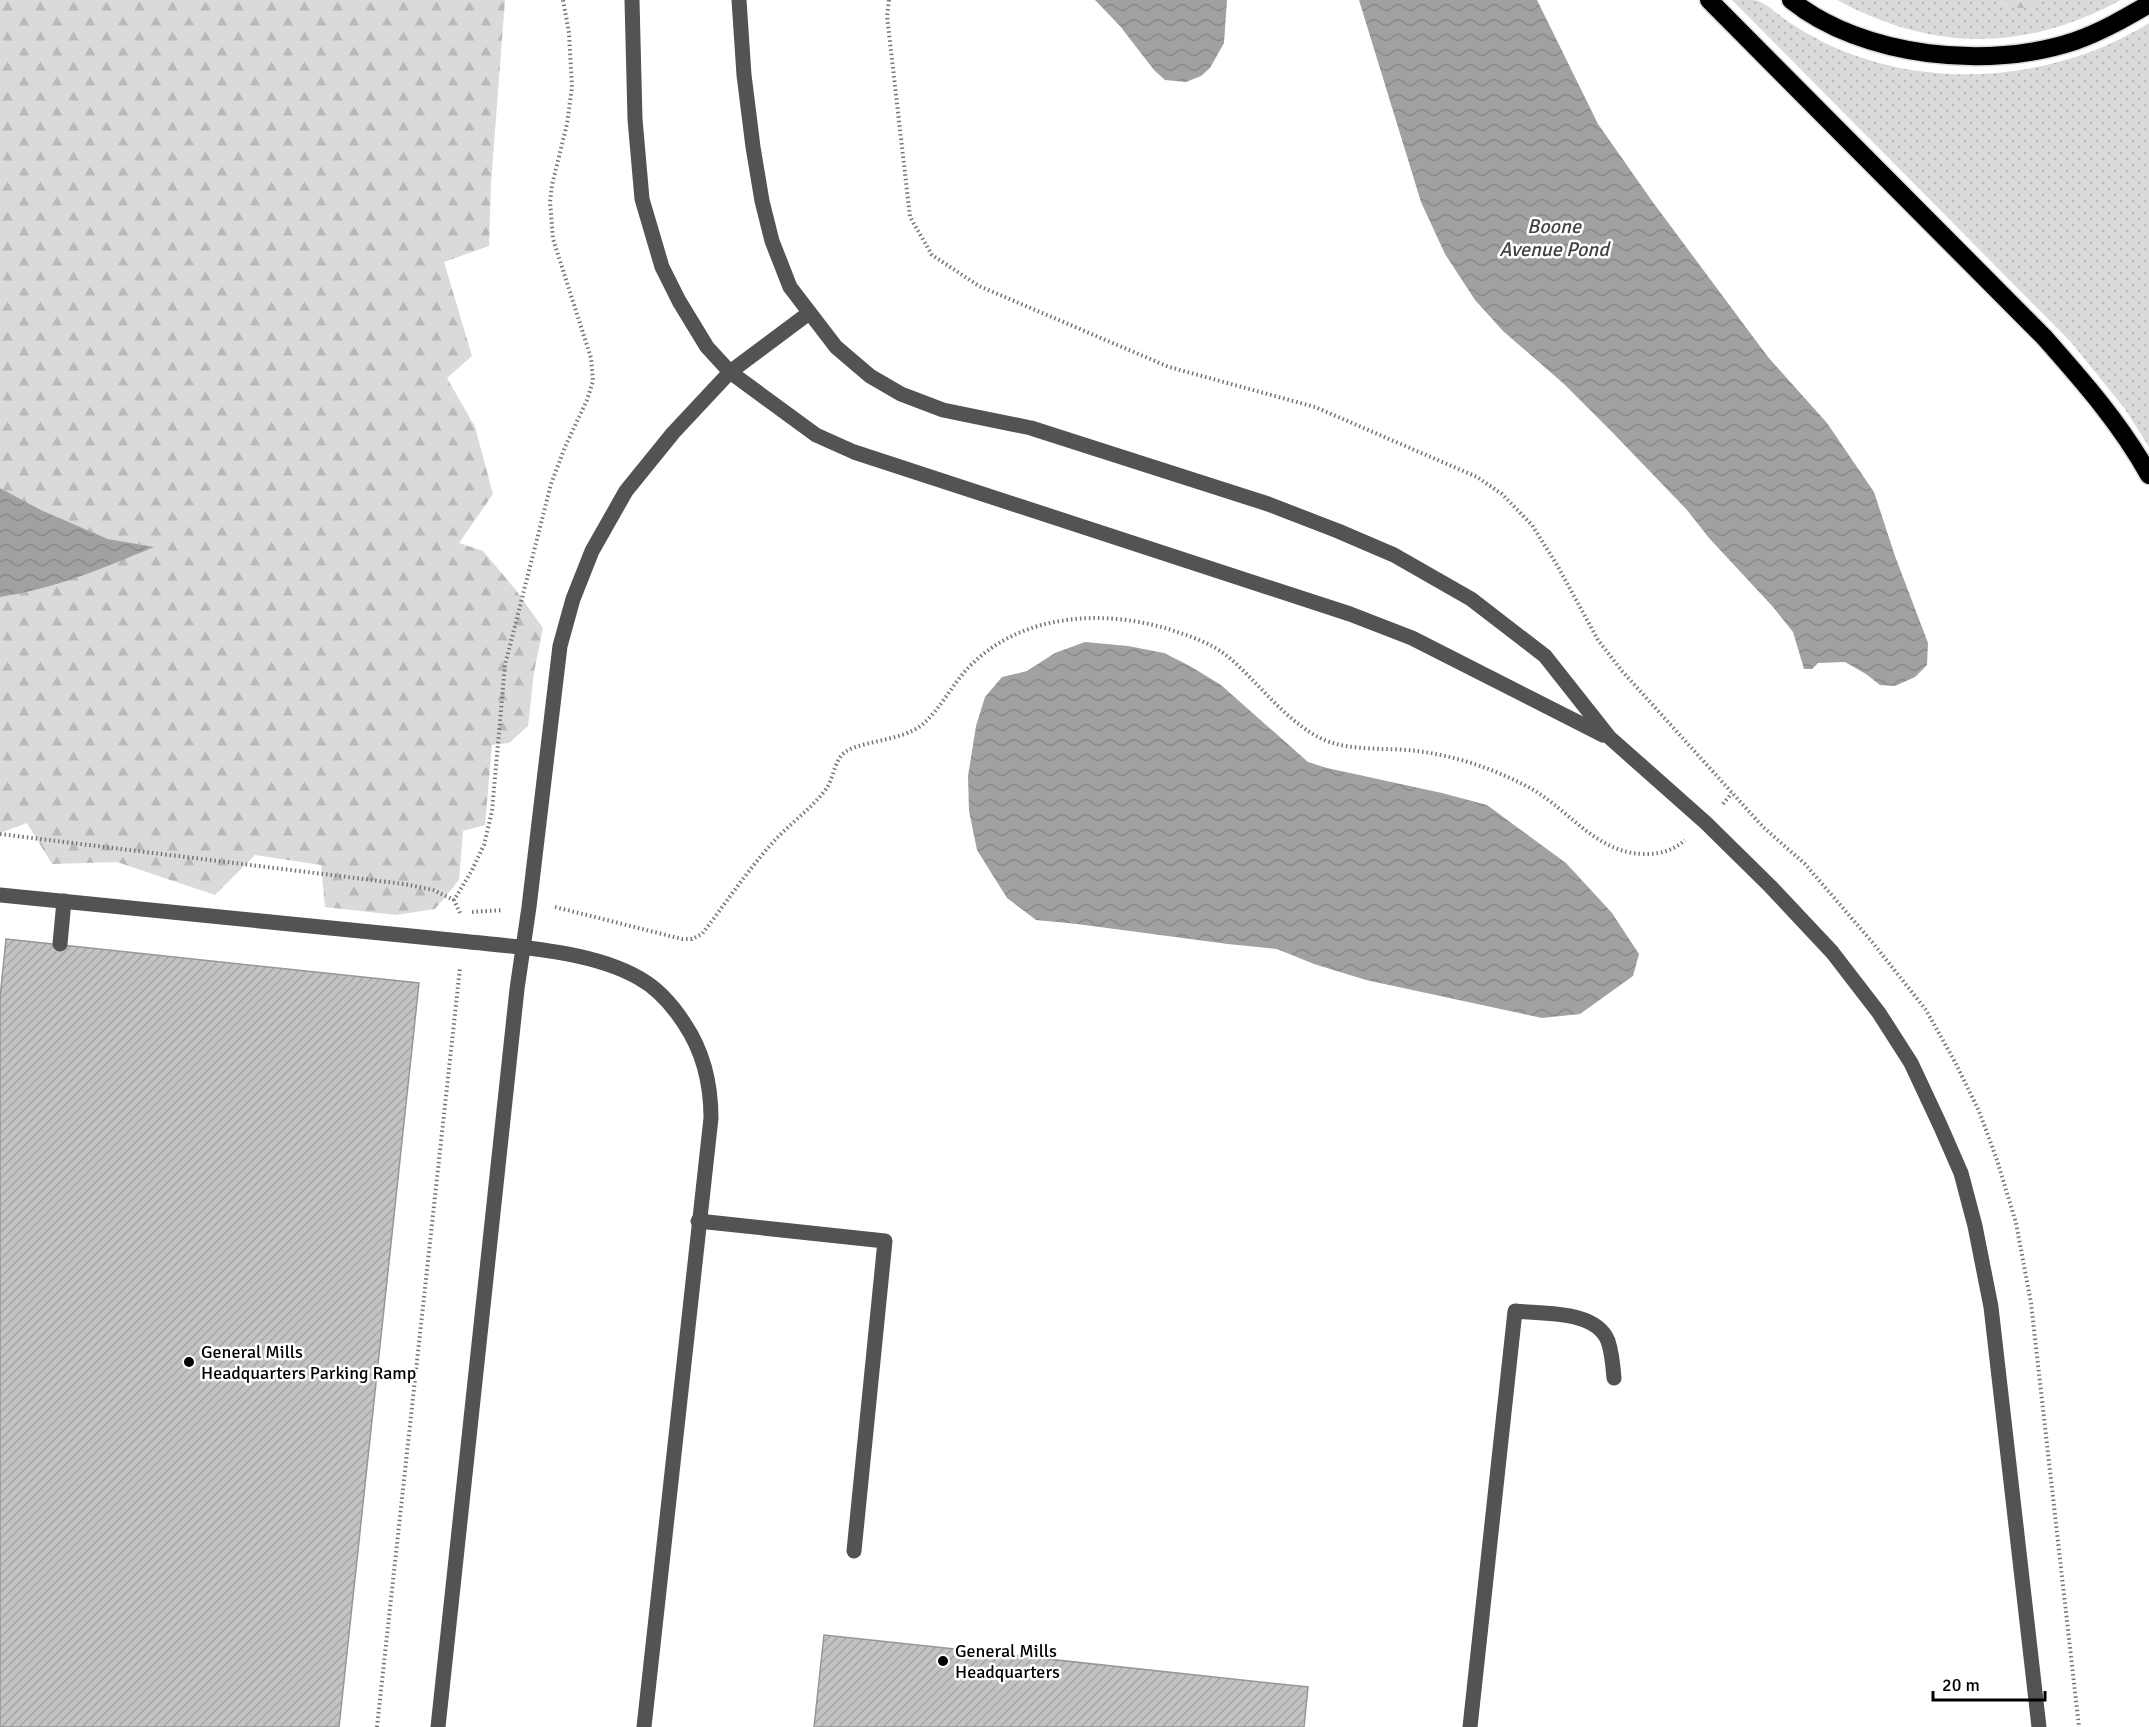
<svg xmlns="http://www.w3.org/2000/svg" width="2149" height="1727" font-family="Signika,sans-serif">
  <defs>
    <pattern id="grass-dots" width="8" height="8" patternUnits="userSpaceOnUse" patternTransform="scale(1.5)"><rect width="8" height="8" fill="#dadada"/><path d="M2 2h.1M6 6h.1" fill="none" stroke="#b9b9b9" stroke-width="1.8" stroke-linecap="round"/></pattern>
    <pattern id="forest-firs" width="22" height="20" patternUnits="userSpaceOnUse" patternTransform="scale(1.5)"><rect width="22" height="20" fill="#dadada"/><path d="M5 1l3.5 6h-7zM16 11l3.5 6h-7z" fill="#b9b9b9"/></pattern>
    <pattern id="water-waves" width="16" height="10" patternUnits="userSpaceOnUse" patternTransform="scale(1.5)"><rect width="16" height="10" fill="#a1a1a1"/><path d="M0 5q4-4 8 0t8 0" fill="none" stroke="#898989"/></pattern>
    <pattern id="building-hatch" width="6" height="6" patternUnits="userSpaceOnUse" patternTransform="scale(1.5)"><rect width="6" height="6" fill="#c3c3c3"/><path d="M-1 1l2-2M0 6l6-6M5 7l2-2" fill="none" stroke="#a6a6a6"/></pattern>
  </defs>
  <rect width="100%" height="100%" fill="#fff"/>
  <g fill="url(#grass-dots)">
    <path d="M1732,0C1740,0 1748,0 1755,0C1765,2 1777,14 1786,20C1798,28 1811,36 1825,43C1927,92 2054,82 2149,23V447L2125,409L2070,341Z"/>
    <path d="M1837,0H2000L2006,5L2038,4L2041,0H2121C2024,52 1934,52 1837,0Z"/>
  </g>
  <g fill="url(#forest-firs)">
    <path d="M0,0H505L491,183L489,246L444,262L472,356L447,378L475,427L493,494L459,543L483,551L515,589L543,628L534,672L528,726L509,743L492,745L485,825L463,831L459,880L435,909L396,915L325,907L321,865L255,855L215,895L117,862L52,864L27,823L0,833V597C53,589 103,568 152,547L108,539L41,510L0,488Z"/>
    <path d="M2000,0H2041L2038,4C2024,9 2012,11 2000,0Z"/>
  </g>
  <g fill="url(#water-waves)">
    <path d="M1095,0H1227L1224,43L1210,68L1201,76L1186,82L1165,80L1154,70L1120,26Z"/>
    <path d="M1359,0H1537L1598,124L1652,201L1768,357L1827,423L1874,492L1895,556L1928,643L1927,665L1915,677L1895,686L1880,685L1866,674L1845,662L1818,663L1812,669H1804L1793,632L1773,607L1709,538L1687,510L1612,432L1564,384L1503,331L1475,300L1445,254L1421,202Z"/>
    <path d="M0,488L41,510L108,539L154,547C104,568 54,589 0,597Z"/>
    <path d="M1085,642L1128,646L1164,653L1190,666L1221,685L1308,762L1327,768L1442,793L1487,805L1566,863L1612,913L1639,954L1633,976L1580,1014L1542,1018L1366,980L1314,964L1277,949L1228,944L1077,924L1036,920L1007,898L977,850L969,811L968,776L976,726L985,697L1002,677L1027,671L1055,653Z"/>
  </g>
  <g fill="url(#building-hatch)" stroke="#979797" stroke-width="1.5">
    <path d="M6,939L419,983L339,1727H0V998Z"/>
    <path d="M824,1635L1308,1687L1304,1727H814Z"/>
  </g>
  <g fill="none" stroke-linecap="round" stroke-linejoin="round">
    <g stroke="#dbdbdb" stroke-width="21">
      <g id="highway">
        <path d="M1709,0L2044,337C2082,380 2121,424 2149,475"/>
        <path d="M1791,0C1863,58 1989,70 2075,41C2101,32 2125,18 2149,4"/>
      </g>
    </g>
    <g stroke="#757575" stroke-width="4" stroke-dasharray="1.5 3" stroke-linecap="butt">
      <path d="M889,0L887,16L910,217L932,255L979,286L1169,367L1315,407L1477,477L1502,494L1532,525L1557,565L1598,640L1622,671L1763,827L1805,864L1873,943L1926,1010L1955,1062L1979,1111L1997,1160L2016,1223L2031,1303L2079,1727"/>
      <path d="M1723,804L1732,793"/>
      <path d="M0,834L404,884L433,890L454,900"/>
      <path d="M555,907L682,939H692L702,934C726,903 749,868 776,839C792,822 812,808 826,789C833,779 834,765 841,756C853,740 901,743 923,724C941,708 952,685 968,668C1022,611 1111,608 1180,633C1199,639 1218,647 1233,661C1262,687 1286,721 1322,739C1351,752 1387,747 1417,751C1456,756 1495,769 1530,788C1570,810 1597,855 1647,854C1661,854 1674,850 1685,840"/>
      <path d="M472,912L503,910"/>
      <path d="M460,913L454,900L471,872L484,845L492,811L505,665L551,484L565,447L587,400L593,381L591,358L553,239L550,202L552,185L567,124L572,87L569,33L563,0"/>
      <path d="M377,1727L460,968"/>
    </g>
    <g stroke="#535353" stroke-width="15">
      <path d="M632,0L635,119L642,199L662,267L679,301L707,347L730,372L816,435L854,452L1350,614L1412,638L1603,735"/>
      <path d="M739,0L744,75L753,147L762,201L772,241L790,287L836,347L870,376L901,394L943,410L1031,428L1268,504L1338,531L1394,555L1471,599L1545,656L1609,737L1706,823L1771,887L1832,952L1879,1013L1911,1063L1940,1125L1961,1173L1975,1226L1991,1307L2039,1727"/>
      <path d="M0,895L461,941C515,947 591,950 639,978C657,988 673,1006 684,1023C703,1051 711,1084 711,1118L644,1727"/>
      <path d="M60,944L64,901"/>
      <path d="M698,1221L885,1241L854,1551"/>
      <path d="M438,1727L517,989L529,907L560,646L573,599L592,551L626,491L673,433L730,372L809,313"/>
      <path d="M1470,1727L1515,1311C1543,1314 1596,1310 1608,1341C1612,1353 1613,1365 1614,1378"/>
    </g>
    <use href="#highway" stroke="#000" stroke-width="18"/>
  </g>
  <g fill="#000" stroke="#fff" stroke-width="2">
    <circle cx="189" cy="1362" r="6"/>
    <circle cx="943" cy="1661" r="6"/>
  </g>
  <g text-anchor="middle" stroke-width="5" stroke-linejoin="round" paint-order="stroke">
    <g font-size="18" fill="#000" stroke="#fff" text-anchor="start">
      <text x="201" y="1358">General Mills<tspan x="201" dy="21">Headquarters Parking Ramp</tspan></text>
      <text x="955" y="1657">General Mills<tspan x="955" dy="21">Headquarters</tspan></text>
    </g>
    <g font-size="20" font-style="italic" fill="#424242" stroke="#fff">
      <text x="1554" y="233">Boone<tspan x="1554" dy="23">Avenue Pond</tspan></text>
    </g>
  </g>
  <path d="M1933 1691v9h112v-9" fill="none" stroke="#000000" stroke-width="3"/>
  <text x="1942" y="1691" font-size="18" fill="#000000" stroke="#ffffff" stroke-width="4.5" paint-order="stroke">20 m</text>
</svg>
